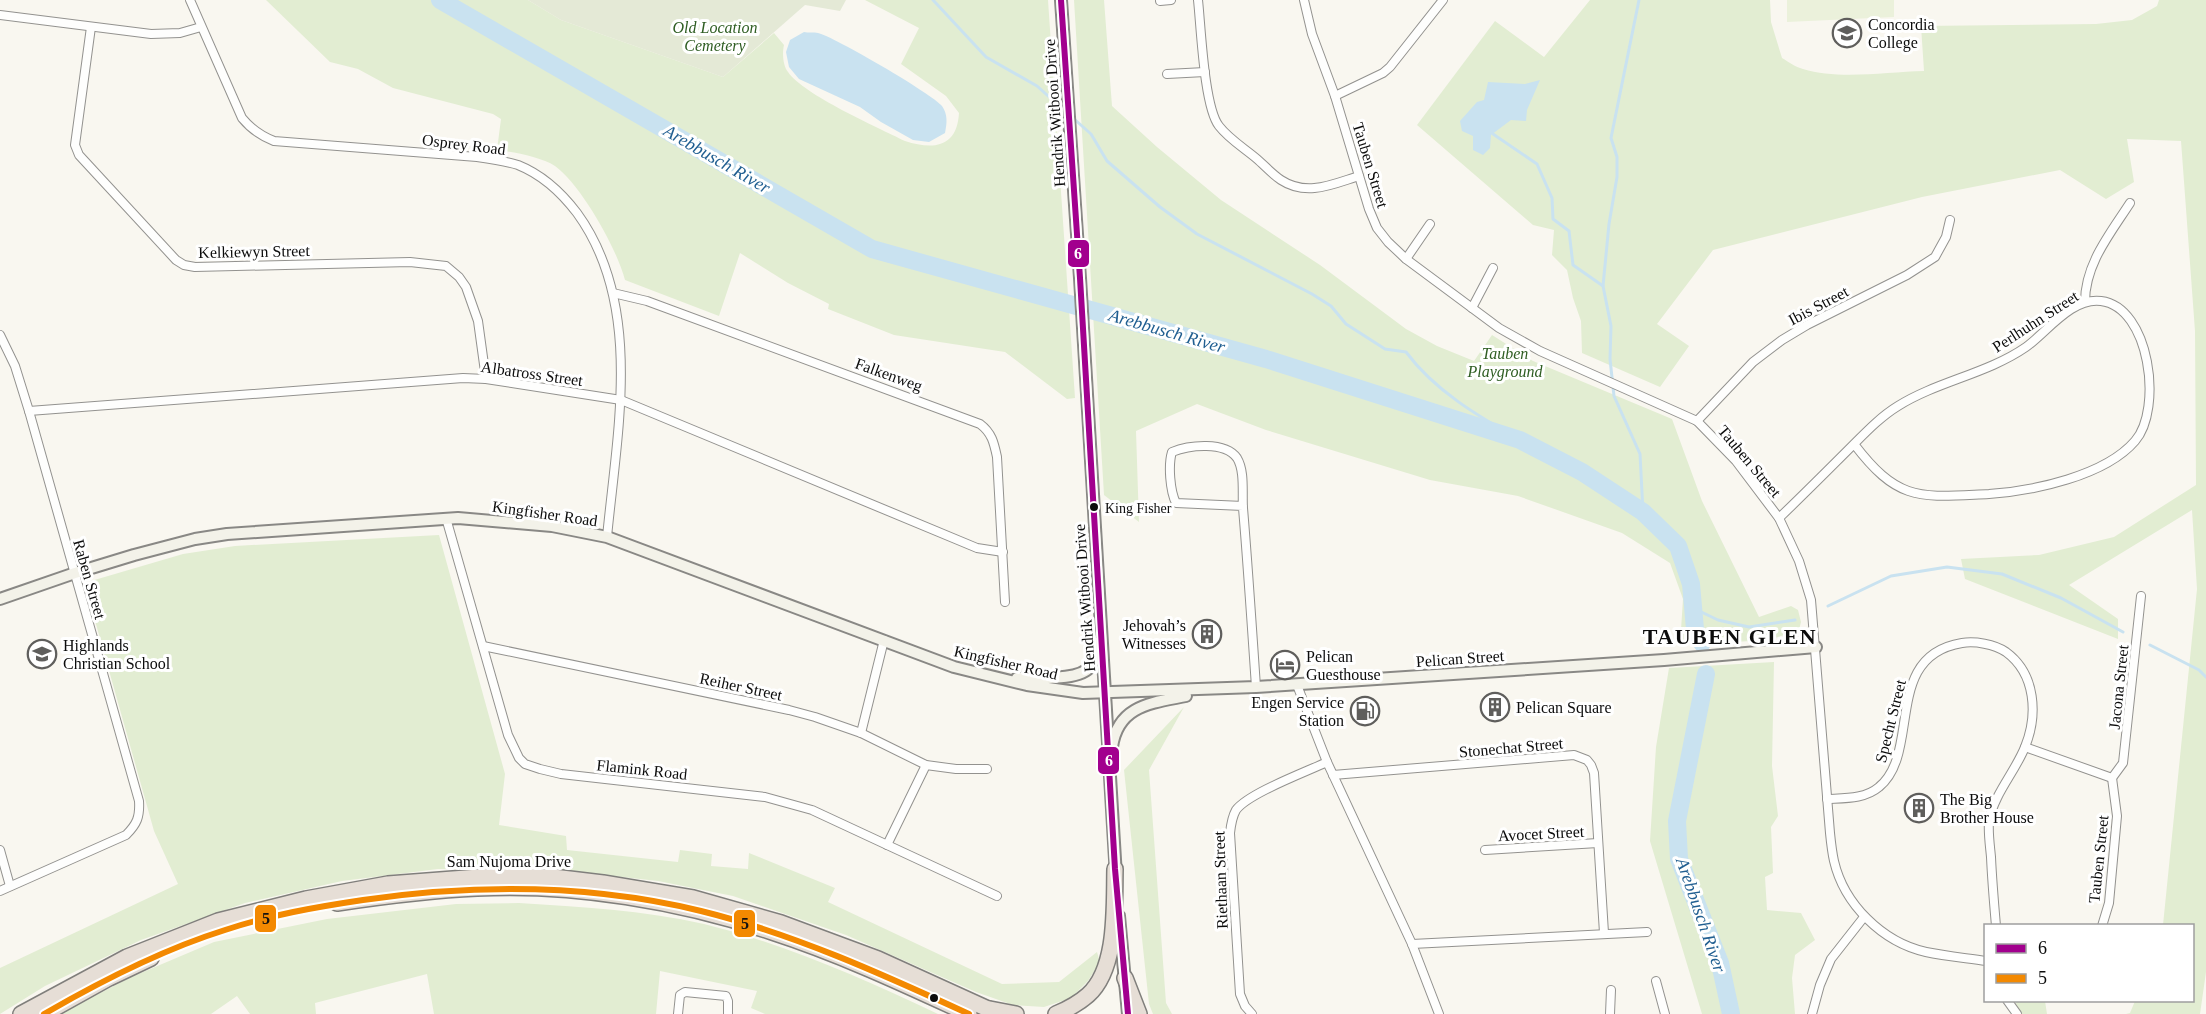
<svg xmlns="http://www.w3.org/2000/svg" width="2206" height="1014" font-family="'Times New Roman',serif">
  <rect width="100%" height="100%" fill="#f9f7f0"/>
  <g fill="#e2edd2">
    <path d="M266,0H528L561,20L723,77L774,33L784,45C782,53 783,66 788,72C804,95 877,127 905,141C933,150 957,148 959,113L946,96L901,64L919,28L865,0H1048L1075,398L1067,399L1005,352L894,335L828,309L829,304L788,283L740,253L719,316L625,280C617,249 582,186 555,166C541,157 513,152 497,150L501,119L493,114L393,88L358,69L330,62Z"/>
    <path d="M1074,0H1104L1112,106L1157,147L1221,200L1320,265L1406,329L1437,346L1474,361L1492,335L1533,361L1672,419L1702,501L1759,617L1791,606L1798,610L1801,622L1799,630L1769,640L1680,645L1683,599L1670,563L1622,533L1518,496L1430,480L1266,430L1197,404L1136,431L1139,522L1104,495Z"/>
    <path d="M1590,0H1770L1771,22L1782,58C1789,62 1795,67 1803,69C1838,80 1886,72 1924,71L1921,26L2096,24L2132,20L2157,6L2159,0H2206V972L2200,1014H2126L2130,1013L2135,1001L2192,1000V926L2163,925L2197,589L2192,510L2069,585L2118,619V639L1965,579L1961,559L2039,555L2114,537L2196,485L2195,331L2181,141L2127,139L2134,182L2106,199L2060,170L1922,197L1713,250L1657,324L1689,346L1660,387L1582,353L1581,321L1573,298L1567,270L1552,255L1554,230L1533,225L1417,125L1495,21L1544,57Z"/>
    <path d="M439,535L505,774L499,825L566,836L567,850L678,862L680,850L712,854L711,866L748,869L749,853L835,888L828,902L1002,984L1059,982L1097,952L1100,962L1088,981L1071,998L1044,1007L1013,1005L976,992L846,935L733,896L658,881L558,870L438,869L342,881L245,903L141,940L45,986L0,1014V968L178,884L154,831L87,592L91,581L183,554L235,546Z"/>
    <path d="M1774,662L1772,766L1778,816L1771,827L1773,873L1765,877L1767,910L1801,913L1815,940L1795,955L1792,978L1795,1014H1702L1650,841L1656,747L1669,668Z"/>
    <path d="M1184,707L1149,770L1166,1003L1172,1014H1153L1149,1004L1124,770Z"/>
    <path d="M519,903C581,907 643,910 704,924C785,944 862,978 938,1014H765L751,1008L757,991L660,971L656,1014H434L427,974L315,1003L316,1014H250L237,996L211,1014H60L129,978L214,942L327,919L456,904Z"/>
    <path d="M2015,1001H2045L2047,1014H2021Z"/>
  </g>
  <path fill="#e4e9d6" d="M528,0H846L840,11L805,5L723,77L561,20Z"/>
  <path fill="#ebf1db" d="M1787,0H1894V17L1787,22Z"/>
  <g fill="#c9e2f0">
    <path d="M804,32C808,33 814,32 818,33C833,36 934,95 942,106C948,115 947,123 945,133L929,142L913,140L881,122L860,107L799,79L789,67L786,52L790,40Z"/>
    <path d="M1540,80L1527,110L1526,121L1511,120L1491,135L1490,148L1483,155L1473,150V136L1462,131L1460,121L1477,102L1484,100L1488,82L1525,84Z"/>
  </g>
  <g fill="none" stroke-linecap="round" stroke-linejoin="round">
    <g stroke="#c9e2f0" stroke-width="3">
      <path d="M933,0L986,57L1037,86L1066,112"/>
      <path d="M1639,0L1611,138L1617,157V177L1609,224L1603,286L1611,326L1610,359L1614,396L1640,454L1643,512"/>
      <path d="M1073,118L1091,134L1107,161L1160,207L1197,234L1312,294L1331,306L1346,324L1385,349L1406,352C1435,391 1478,416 1520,440"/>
      <path d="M1493,134L1537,164L1552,198L1553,219L1569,231L1573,265L1603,286"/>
      <path d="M1828,606L1891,576L1947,567L2002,574L2061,598L2123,632"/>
      <path d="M1693,608L1718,620L1749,627L1795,620"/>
      <path d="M2150,645L2199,670L2206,677"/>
    </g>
    <g stroke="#c9e2f0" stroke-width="18">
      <path d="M440,0L872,249L1266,359L1520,440L1582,472L1643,512L1678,546L1691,584L1695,629L1702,643"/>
      <path d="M1706,674L1677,821L1679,859L1720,963L1731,1014"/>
    </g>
    <g stroke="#93928f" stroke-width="10">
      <g id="street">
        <path d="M190,0L242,118C251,129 261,136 274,141L477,157C491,159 505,161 518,165C543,175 561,192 577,213C644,305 617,432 607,537"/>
        <path d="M1198,0C1201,27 1204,107 1219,126C1229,139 1244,148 1257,159C1265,166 1272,174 1281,180C1307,197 1333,184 1359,176"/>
        <path d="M1304,0L1312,34L1335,96L1369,209L1377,228L1388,242L1406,259L1499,328L1540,351L1697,421L1736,461L1779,518L1799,561L1811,600L1830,833C1831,843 1832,852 1834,861C1844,904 1882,942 1926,952C1945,956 1966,958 1986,961"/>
        <path d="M1160,1L1171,0"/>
        <path d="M0,15L151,34L180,33L201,27"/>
        <path d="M91,27L75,145L79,155L176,260L184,265L195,267L410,262L446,266L459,277L466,287L478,321L486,379"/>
        <path d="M1167,74L1205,72"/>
        <path d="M1335,96L1383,73L1390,67L1443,0"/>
        <path d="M1406,259L1430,224"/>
        <path d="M613,293L647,301L980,424C992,433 994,443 997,457L1005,602"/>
        <path d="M2085,302C2085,264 2110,234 2130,203"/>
        <path d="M1472,308L1493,268"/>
        <path d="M0,335L15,366L29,411L139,801C140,817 137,824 126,835L0,891"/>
        <path d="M29,411L463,378L486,379L621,400L977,548L1003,552"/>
        <path d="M1697,421L1753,362L1782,340L1807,325L1907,275L1935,257L1946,237L1950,220"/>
        <path d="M1243,506L1176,503C1170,491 1168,465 1172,452C1189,445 1225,441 1237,458C1245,471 1242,493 1243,508C1248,568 1252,628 1256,687"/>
        <path d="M446,518L508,735L519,758L525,764L540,769L561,774L765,797L812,810L997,896"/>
        <path d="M1779,518C1803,495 1827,471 1850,448C1865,433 1880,417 1898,406C1938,381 1987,374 2026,347C2047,332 2072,297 2101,301C2150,307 2163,409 2135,441C2105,476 2033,491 1989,494C1920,497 1899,503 1854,444"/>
        <path d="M483,646L789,710L815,717L861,733L926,765L956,769H987"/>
        <path d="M1297,685L1327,762L1412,944L1439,1014"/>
        <path d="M861,733L884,640"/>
        <path d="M2025,747L2112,778"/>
        <path d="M1333,775L1574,755L1587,760L1591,765L1594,773L1604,933"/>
        <path d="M2112,778L2123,763L2141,596"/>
        <path d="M1827,799C1845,798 1865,799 1879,787C1922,752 1882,656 1962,643C1975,641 1994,644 2006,652C2036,674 2038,715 2025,747C2015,772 1994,794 1989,821C1988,833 1990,846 1991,857C1992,880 1994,903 1996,926"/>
        <path d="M887,845L926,765"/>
        <path d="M0,850L10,886"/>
        <path d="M1485,850L1598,843"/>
        <path d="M2102,926L2109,903L2117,816L2112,778"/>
        <path d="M1412,944L1647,932"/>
        <path d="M1656,981L1665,1014"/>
        <path d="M2007,1000L2017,1014"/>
        <path d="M678,1014L680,995L685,992L726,996L728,1001V1014"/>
        <path d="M1252,1014L1245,1006L1240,994L1230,833C1231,824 1232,817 1236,810C1249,793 1306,772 1327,762"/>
        <path d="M1610,1014L1611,990"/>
        <path d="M1812,1014L1820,985L1831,959L1864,917"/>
      </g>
    </g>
    <g stroke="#898885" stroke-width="14">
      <g id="secondary">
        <path d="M1061,0L1080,278L1116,876"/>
        <path d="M0,599L75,573L134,555L195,539L227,534L458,518L552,526L607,537L954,667L1027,685L1083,693L1256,687L1664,660L1816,647"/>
        <path d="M1017,678C1035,677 1079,682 1091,666C1096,659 1096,650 1096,643"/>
        <path d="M1112,747C1118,705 1152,703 1186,696"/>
        <path d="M1119,916L1128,1014"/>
      </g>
    </g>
    <g stroke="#807f7c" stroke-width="18">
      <g id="highway">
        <path d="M337,903C384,896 430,890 477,888C572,883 682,901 772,932C840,954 904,984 969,1014"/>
        <path d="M1125,978L1139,1014"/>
        <path d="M990,1009L1016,1014"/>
        <path d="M21,1014L127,957L218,921L306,899L388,884L492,876L553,877L603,883L693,898L781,923L878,959L999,1014"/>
        <path d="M44,1014L109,978L151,958"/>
        <path d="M1056,1014C1068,1009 1079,1003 1088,995C1118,968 1114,906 1115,869"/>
      </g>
    </g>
    <use href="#street" stroke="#fefefd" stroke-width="8"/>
    <use href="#secondary" stroke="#f3f2e9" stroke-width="10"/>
    <use href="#highway" stroke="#e6ded6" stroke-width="15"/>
    <g stroke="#fff" stroke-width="10">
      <path id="bus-1" d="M1061,0L1080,278L1115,869L1128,1014"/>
    </g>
    <g stroke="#fff" stroke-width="10">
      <path id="bus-2" d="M44,1014C101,981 161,950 225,930C270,915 316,907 363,900C475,884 590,884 701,911C794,934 882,974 969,1014"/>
    </g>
    <use href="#bus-1" stroke="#a2008e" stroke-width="6"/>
    <use href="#bus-2" stroke="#f38901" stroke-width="6"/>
  </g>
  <defs>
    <g id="school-ring" transform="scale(1.5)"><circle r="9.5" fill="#fff" stroke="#5f5e5c" stroke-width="1.5"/><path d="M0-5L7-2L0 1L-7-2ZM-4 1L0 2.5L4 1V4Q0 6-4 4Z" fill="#5f5e5c"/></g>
    <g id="building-ring" transform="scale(1.5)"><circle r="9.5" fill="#fff" stroke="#5f5e5c" stroke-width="1.5"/><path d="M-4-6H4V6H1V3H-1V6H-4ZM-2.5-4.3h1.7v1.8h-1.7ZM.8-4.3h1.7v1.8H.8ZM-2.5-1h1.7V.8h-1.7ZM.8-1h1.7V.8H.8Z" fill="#5f5e5c"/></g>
    <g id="hotel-ring" transform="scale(1.5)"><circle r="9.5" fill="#fff" stroke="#5f5e5c" stroke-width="1.5"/><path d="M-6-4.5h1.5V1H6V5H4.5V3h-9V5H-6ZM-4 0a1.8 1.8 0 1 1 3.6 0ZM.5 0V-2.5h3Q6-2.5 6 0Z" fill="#5f5e5c"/></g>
    <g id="fuel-ring" transform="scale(1.5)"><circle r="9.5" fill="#fff" stroke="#5f5e5c" stroke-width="1.5"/><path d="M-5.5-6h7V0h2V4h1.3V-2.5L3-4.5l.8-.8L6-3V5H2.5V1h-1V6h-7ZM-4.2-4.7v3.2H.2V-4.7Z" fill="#5f5e5c"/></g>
  </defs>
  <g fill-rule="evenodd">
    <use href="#school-ring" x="1847" y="33"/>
    <use href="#building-ring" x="1207" y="634"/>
    <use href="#school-ring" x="42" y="654"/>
    <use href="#hotel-ring" x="1285" y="665"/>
    <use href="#building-ring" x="1495" y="707"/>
    <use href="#fuel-ring" x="1365" y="711"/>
    <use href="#building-ring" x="1919" y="808"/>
  </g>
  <g fill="#0c0c0c" stroke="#fff" stroke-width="2">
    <circle cx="1094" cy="507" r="5"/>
    <circle cx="934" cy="998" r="5"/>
  </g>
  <g text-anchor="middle" stroke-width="6" stroke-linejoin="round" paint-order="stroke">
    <g font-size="14" fill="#0c0c0c" stroke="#fff" text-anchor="start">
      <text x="1105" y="513">King Fisher</text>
    </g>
    <g font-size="16" fill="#0c0c0c" stroke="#fff" text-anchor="start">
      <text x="1868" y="30">Concordia<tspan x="1868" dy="18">College</tspan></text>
      <text x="1186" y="631" text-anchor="end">Jehovah’s<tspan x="1186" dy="18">Witnesses</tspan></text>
      <text x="63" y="651">Highlands<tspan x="63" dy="18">Christian School</tspan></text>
      <text x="1306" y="662">Pelican<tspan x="1306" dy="18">Guesthouse</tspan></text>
      <text x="1344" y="708" text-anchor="end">Engen Service<tspan x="1344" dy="18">Station</tspan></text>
      <text x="1516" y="713">Pelican Square</text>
      <text x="1940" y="805">The Big<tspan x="1940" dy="18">Brother House</tspan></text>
    </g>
    <g font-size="16" font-style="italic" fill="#2e5d22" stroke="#fff">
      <text x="715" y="33">Old Location<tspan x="715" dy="18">Cemetery</tspan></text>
      <text x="1505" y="359">Tauben<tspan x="1505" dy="18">Playground</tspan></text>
    </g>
    <g font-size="16" fill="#0c0c0c" stroke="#fff">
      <text transform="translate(1054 113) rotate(-94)" y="6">Hendrik Witbooi Drive</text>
      <text transform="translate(464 144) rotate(7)" y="6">Osprey Road</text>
      <text transform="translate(1371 165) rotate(73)" y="6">Tauben Street</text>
      <text transform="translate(254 251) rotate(-1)" y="6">Kelkiewyn Street</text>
      <text transform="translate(1818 305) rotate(-28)" y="6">Ibis Street</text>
      <text transform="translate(2035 321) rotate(-33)" y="6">Perlhuhn Street</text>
      <text transform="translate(532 373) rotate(8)" y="6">Albatross Street</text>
      <text transform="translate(889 374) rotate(20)" y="6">Falkenweg</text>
      <text transform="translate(1750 461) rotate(50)" y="6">Tauben Street</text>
      <text transform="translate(545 513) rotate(8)" y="6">Kingfisher Road</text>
      <text transform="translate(90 579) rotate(74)" y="6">Raben Street</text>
      <text transform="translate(1084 598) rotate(-94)" y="6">Hendrik Witbooi Drive</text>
      <text transform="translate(1460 658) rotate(-4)" y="6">Pelican Street</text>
      <text transform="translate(1006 662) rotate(13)" y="6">Kingfisher Road</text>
      <text transform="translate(741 686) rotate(12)" y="6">Reiher Street</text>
      <text transform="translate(2118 687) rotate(-84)" y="6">Jacona Street</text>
      <text transform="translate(1890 721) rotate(-76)" y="6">Specht Street</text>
      <text transform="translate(1511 747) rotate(-5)" y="6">Stonechat Street</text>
      <text transform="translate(642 769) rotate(6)" y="6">Flamink Road</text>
      <text transform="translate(1541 833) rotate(-3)" y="6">Avocet Street</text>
      <text transform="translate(2098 859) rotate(-84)" y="6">Tauben Street</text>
      <text x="509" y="867">Sam Nujoma Drive</text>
      <text transform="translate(1220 880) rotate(-92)" y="6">Riethaan Street</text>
    </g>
    <g font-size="18" font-style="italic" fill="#215f91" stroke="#fff">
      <text transform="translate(717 159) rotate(30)" y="6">Arebbusch River</text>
      <text transform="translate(1167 331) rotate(16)" y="6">Arebbusch River</text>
      <text transform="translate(1701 915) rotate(71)" y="6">Arebbusch River</text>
    </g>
    <g font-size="22" font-weight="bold" letter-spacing="1.5" fill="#0c0c0c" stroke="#fff">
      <text x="1730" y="644">TAUBEN GLEN</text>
    </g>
  </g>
  <g stroke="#fff" stroke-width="2">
    <rect x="1067" y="239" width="23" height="29" rx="6" fill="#a2008e"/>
    <rect x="1097" y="746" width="23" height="29" rx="6" fill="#a2008e"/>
    <rect x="254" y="904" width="23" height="29" rx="6" fill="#f38901"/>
    <rect x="733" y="909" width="23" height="29" rx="6" fill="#f38901"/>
  </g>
  <g font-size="16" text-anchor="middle" font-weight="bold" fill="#fff">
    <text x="1078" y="259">6</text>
    <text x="1109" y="766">6</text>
  </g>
  <g font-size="16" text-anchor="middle" font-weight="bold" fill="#111">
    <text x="266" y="924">5</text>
    <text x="745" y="929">5</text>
  </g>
  <rect x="1984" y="924" width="210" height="78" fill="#ffffff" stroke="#9e9e9e" stroke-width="1.5"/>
  <rect x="1996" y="944" width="30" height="9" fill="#a2008e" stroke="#9e9e9e" stroke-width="1.5"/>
  <text x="2038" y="954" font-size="18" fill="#0c0c0c">6</text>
  <rect x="1996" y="974" width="30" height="9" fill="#f38901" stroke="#9e9e9e" stroke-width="1.5"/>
  <text x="2038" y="984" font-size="18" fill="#0c0c0c">5</text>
</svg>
